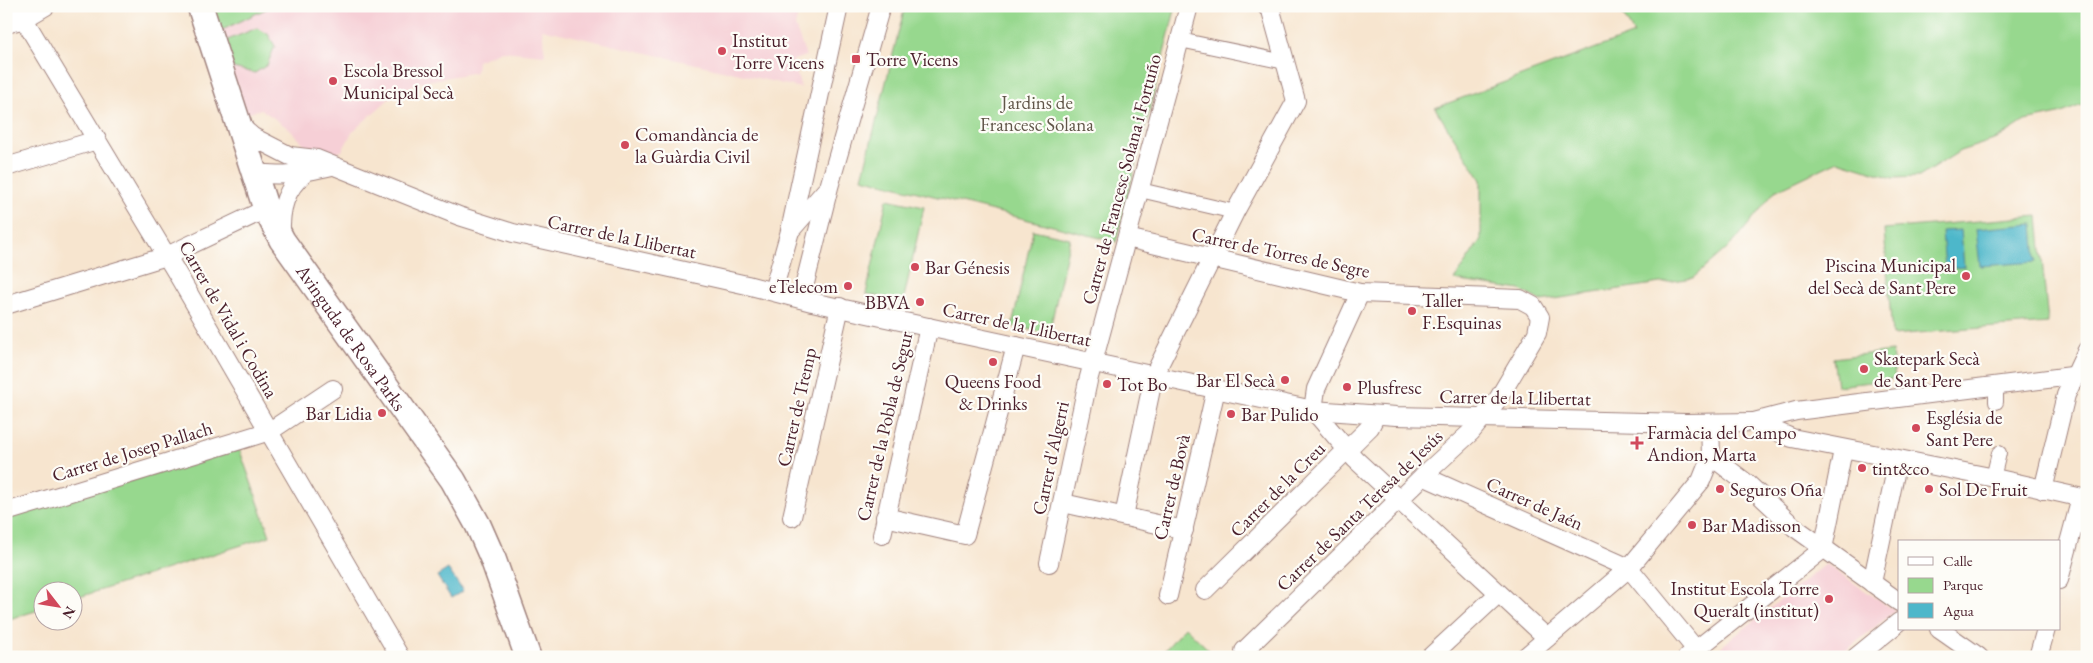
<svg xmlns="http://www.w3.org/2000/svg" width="2093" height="663" font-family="'EB Garamond',serif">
  <rect width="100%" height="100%" fill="#fdfcf7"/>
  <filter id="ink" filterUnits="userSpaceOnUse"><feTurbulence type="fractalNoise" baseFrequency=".02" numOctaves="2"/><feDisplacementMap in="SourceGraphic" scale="10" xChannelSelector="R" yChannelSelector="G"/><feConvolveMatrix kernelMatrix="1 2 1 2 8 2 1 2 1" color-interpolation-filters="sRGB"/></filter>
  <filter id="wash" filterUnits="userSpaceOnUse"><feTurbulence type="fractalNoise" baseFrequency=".0096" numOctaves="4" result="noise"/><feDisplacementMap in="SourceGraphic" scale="20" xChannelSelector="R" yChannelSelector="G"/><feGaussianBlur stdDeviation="1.12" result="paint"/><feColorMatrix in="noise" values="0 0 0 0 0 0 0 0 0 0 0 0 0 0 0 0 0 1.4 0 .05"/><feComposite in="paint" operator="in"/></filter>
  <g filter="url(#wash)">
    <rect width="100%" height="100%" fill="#f7e5cf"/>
    <g fill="#f6cfd6">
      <path d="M272,6H800L795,26L806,56L793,60L801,88L542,29L545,55L502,51L477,61L476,72L417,83L389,99L353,131L342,151L333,153L309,149L288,128L261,109L243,115L218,32Z"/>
      <path d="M1826,564L1895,611L1838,657H1716L1713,653Z"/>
    </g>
    <g fill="#97d88e" stroke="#707c5c">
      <path d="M213,6H272L218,32Z"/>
      <path d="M905,6H1176L1116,242L862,178Z"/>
      <path d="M1618,6H2087V103L2059,114L2025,121L1997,139L1960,151L1919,177L1893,178L1838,161L1775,191L1735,241L1693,278L1541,301L1520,290L1454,280L1481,239V180L1435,108L1634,34Z"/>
      <path d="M257,28L268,34L275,46L267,65L255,73L233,68L225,41Z"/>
      <path d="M887,199L924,207L903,302L866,294Z"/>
      <path d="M2038,216L2048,323L1892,335L1884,229Z"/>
      <path d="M1033,230L1070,238L1049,334L1012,326Z"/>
      <path d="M1892,351L1895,379L1837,386L1833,358Z"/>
      <path d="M239,448L270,536L73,599L72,590H42V609L6,620V518Z"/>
      <path d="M1185,627L1216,657H1159Z"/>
    </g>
    <g fill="#4db7ca" stroke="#4c6b7a">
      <path d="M2033,224L2036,262L1980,266L1976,229Z"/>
      <path d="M1961,230L1964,267L1945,269L1942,231Z"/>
      <path d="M448,569L463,591L451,598L437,576Z"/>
    </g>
  </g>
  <g filter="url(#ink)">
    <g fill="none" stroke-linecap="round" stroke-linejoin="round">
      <g stroke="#a0827d" stroke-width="16">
        <g id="pedestrian">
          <path d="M1180,40L1285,62"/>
          <path d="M1140,190L1235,212"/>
          <path d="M1996,402V384"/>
          <path d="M1993,478L1999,453"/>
        </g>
      </g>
      <g stroke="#a0827d" stroke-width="20">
        <g id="minor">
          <path d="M16,6L175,270L400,657"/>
          <path d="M6,24L24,19L46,6"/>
          <path d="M238,124L253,137L290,156L317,159L459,216L513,233L747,285L812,302L1313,410L1396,416L1686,423L1754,422L1792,438L1990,477L2087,499"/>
          <path d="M6,167L97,140"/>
          <path d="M255,173C285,177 302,173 332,166"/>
          <path d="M790,231L839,6"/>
          <path d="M281,234C280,210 285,189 304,174"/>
          <path d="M1127,238L1360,293L1520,299L1533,306L1540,317L1537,333L1498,399L1471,432L1423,476L1244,651"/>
          <path d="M773,291L790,231L826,190"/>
          <path d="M1360,293L1316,389L1313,410L1355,459L1547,638"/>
          <path d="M801,299L829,187L881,6"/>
          <path d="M6,305L167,256L266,209"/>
          <path d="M1754,422L1796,411L2087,374"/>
          <path d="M1711,456L1749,485L1794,527L1899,602"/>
          <path d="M1423,476L1629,568L1702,657"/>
          <path d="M2043,490L2066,395L2087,350"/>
          <path d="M1063,503L1184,530"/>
          <path d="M6,512L270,431L333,389"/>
          <path d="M1124,516L1154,375L1235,212L1296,101L1270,7L1266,6"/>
          <path d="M792,517L840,307"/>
          <path d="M885,517L965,535L1016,346"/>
          <path d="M882,535L929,327"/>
          <path d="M1049,563L1088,381L1189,6"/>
          <path d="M2059,580L2081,498"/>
          <path d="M1872,583L1898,460"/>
          <path d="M1205,590L1370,427L1376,415"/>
          <path d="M1168,596L1216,389"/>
          <path d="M1939,629L1979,657"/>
          <path d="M1430,657L1498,594"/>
          <path d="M1525,657L1629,568L1701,481L1711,456L1710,423"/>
          <path d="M1687,657L1823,549L1843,450"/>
          <path d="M1856,657L1899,622"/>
          <path d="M2038,657L2046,629"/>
        </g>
      </g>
      <g stroke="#a0827d" stroke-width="28">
        <g id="secondary">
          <path id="s1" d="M200,6L266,209L282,240L453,480L478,525L493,559L528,657"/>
        </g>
      </g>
      <use href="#pedestrian" stroke="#fff" stroke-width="14"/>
      <use href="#minor" stroke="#fff" stroke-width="18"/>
      <use href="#secondary" stroke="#fff" stroke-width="25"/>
    </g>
  </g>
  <g fill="#d1495b" stroke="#fdfcf7" stroke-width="2">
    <circle cx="722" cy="51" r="5"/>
    <rect x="851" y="54" width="10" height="10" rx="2.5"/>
    <circle cx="333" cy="81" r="5"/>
    <circle cx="625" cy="145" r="5"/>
    <circle cx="915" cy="267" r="5"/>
    <circle cx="1966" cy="276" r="5"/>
    <circle cx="848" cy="286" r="5"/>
    <circle cx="920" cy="302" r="5"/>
    <circle cx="1412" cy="311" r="5"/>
    <circle cx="993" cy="362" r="5"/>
    <circle cx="1864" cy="369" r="5"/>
    <circle cx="1285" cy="380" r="5"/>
    <circle cx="1107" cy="384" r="5"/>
    <circle cx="1347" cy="387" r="5"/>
    <circle cx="382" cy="413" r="5"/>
    <circle cx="1231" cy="414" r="5"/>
    <circle cx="1916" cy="428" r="5"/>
    <path d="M1634.5 435.5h5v5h5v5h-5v5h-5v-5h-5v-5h5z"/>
    <circle cx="1862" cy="468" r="5"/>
    <circle cx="1720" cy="489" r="5"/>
    <circle cx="1929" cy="489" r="5"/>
    <circle cx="1692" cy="525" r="5"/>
    <circle cx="1829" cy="599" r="5"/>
  </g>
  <g text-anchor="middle" stroke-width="4.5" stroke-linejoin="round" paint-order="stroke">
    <g font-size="19" fill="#4a1f2b" stroke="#fdfcf7" text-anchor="start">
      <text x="732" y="47">Institut<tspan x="732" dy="22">Torre Vicens</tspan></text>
      <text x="866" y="66">Torre Vicens</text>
      <text x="343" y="77">Escola Bressol<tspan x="343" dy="22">Municipal Secà</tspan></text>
      <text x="635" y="141">Comandància de<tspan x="635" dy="22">la Guàrdia Civil</tspan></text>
      <text x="1956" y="272" text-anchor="end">Piscina Municipal<tspan x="1956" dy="22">del Secà de Sant Pere</tspan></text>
      <text x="925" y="274">Bar Génesis</text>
      <text x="838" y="293" text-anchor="end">eTelecom</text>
      <text x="1422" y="307">Taller<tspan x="1422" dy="22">F.Esquinas</tspan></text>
      <text x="910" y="309" text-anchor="end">BBVA</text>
      <text x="1874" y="365">Skatepark Secà<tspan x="1874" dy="22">de Sant Pere</tspan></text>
      <text x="1275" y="387" text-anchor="end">Bar El Secà</text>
      <text x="993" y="388" text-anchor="middle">Queens Food<tspan x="993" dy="22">&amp; Drinks</tspan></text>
      <text x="1117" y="391">Tot Bo</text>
      <text x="1357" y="394">Plusfresc</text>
      <text x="372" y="420" text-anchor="end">Bar Lidia</text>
      <text x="1241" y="421">Bar Pulido</text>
      <text x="1926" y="424">Església de<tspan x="1926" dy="22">Sant Pere</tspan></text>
      <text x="1647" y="439">Farmàcia del Campo<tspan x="1647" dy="22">Andion, Marta</tspan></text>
      <text x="1872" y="475">tint&amp;co</text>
      <text x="1730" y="496">Seguros Oña</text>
      <text x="1939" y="496">Sol De Fruit</text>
      <text x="1702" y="532">Bar Madisson</text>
      <text x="1819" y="595" text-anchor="end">Institut Escola Torre<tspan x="1819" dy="22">Queralt (institut)</tspan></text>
    </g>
    <g font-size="19" fill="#615649" stroke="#fdfcf7">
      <text x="1037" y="109">Jardins de<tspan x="1037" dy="22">Francesc Solana</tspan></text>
    </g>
    <g font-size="19" fill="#4a1f2b" stroke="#fdfcf7">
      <text transform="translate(1121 179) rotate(-75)" y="7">Carrer de Francesc Solana i Fortuño</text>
      <text transform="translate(622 236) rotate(12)" y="7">Carrer de la Llibertat</text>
      <text transform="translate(1281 252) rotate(12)" y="7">Carrer de Torres de Segre</text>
      <text transform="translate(229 319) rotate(60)" y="7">Carrer de Vidal i Codina</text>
      <text transform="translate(1017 324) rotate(12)" y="7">Carrer de la Llibertat</text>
      <text dy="7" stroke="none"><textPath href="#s1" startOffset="368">Avinguda de Rosa Parks</textPath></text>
      <text transform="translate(1515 397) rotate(1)" y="7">Carrer de la Llibertat</text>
      <text transform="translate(796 407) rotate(-77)" y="7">Carrer de Tremp</text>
      <text transform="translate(884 426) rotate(-77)" y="7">Carrer de la Pobla de Segur</text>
      <text transform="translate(132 451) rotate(-17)" y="7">Carrer de Josep Pallach</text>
      <text transform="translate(1050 458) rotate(-78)" y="7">Carrer d'Algerri</text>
      <text transform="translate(1171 487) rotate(-77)" y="7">Carrer de Bovà</text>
      <text transform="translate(1277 489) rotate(-45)" y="7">Carrer de la Creu</text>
      <text transform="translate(1535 503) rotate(24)" y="7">Carrer de Jaén</text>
      <text transform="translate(1359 510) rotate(-44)" y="7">Carrer de Santa Teresa de Jesús</text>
    </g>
  </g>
  <rect width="2093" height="663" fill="none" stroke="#fdfcf7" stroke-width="25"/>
  <rect x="1898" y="540" width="162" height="90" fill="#fdfcf7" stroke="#b5a4a5"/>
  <rect x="1908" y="557" width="25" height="8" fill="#ffffff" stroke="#b5a4a5"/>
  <text x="1943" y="566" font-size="15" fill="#4a1f2b">Calle</text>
  <rect x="1908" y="578" width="25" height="15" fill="#97d88e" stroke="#b5a4a5"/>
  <text x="1943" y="590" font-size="15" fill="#4a1f2b">Parque</text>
  <rect x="1908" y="603" width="25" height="15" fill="#4db7ca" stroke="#b5a4a5"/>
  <text x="1943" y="616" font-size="15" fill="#4a1f2b">Agua</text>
  <g transform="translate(58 606) rotate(121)"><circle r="24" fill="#fdfcf7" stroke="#b5a4a5"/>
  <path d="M0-4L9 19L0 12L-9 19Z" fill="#d1495b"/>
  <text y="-8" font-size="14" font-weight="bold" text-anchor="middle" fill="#4a1f2b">N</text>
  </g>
</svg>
